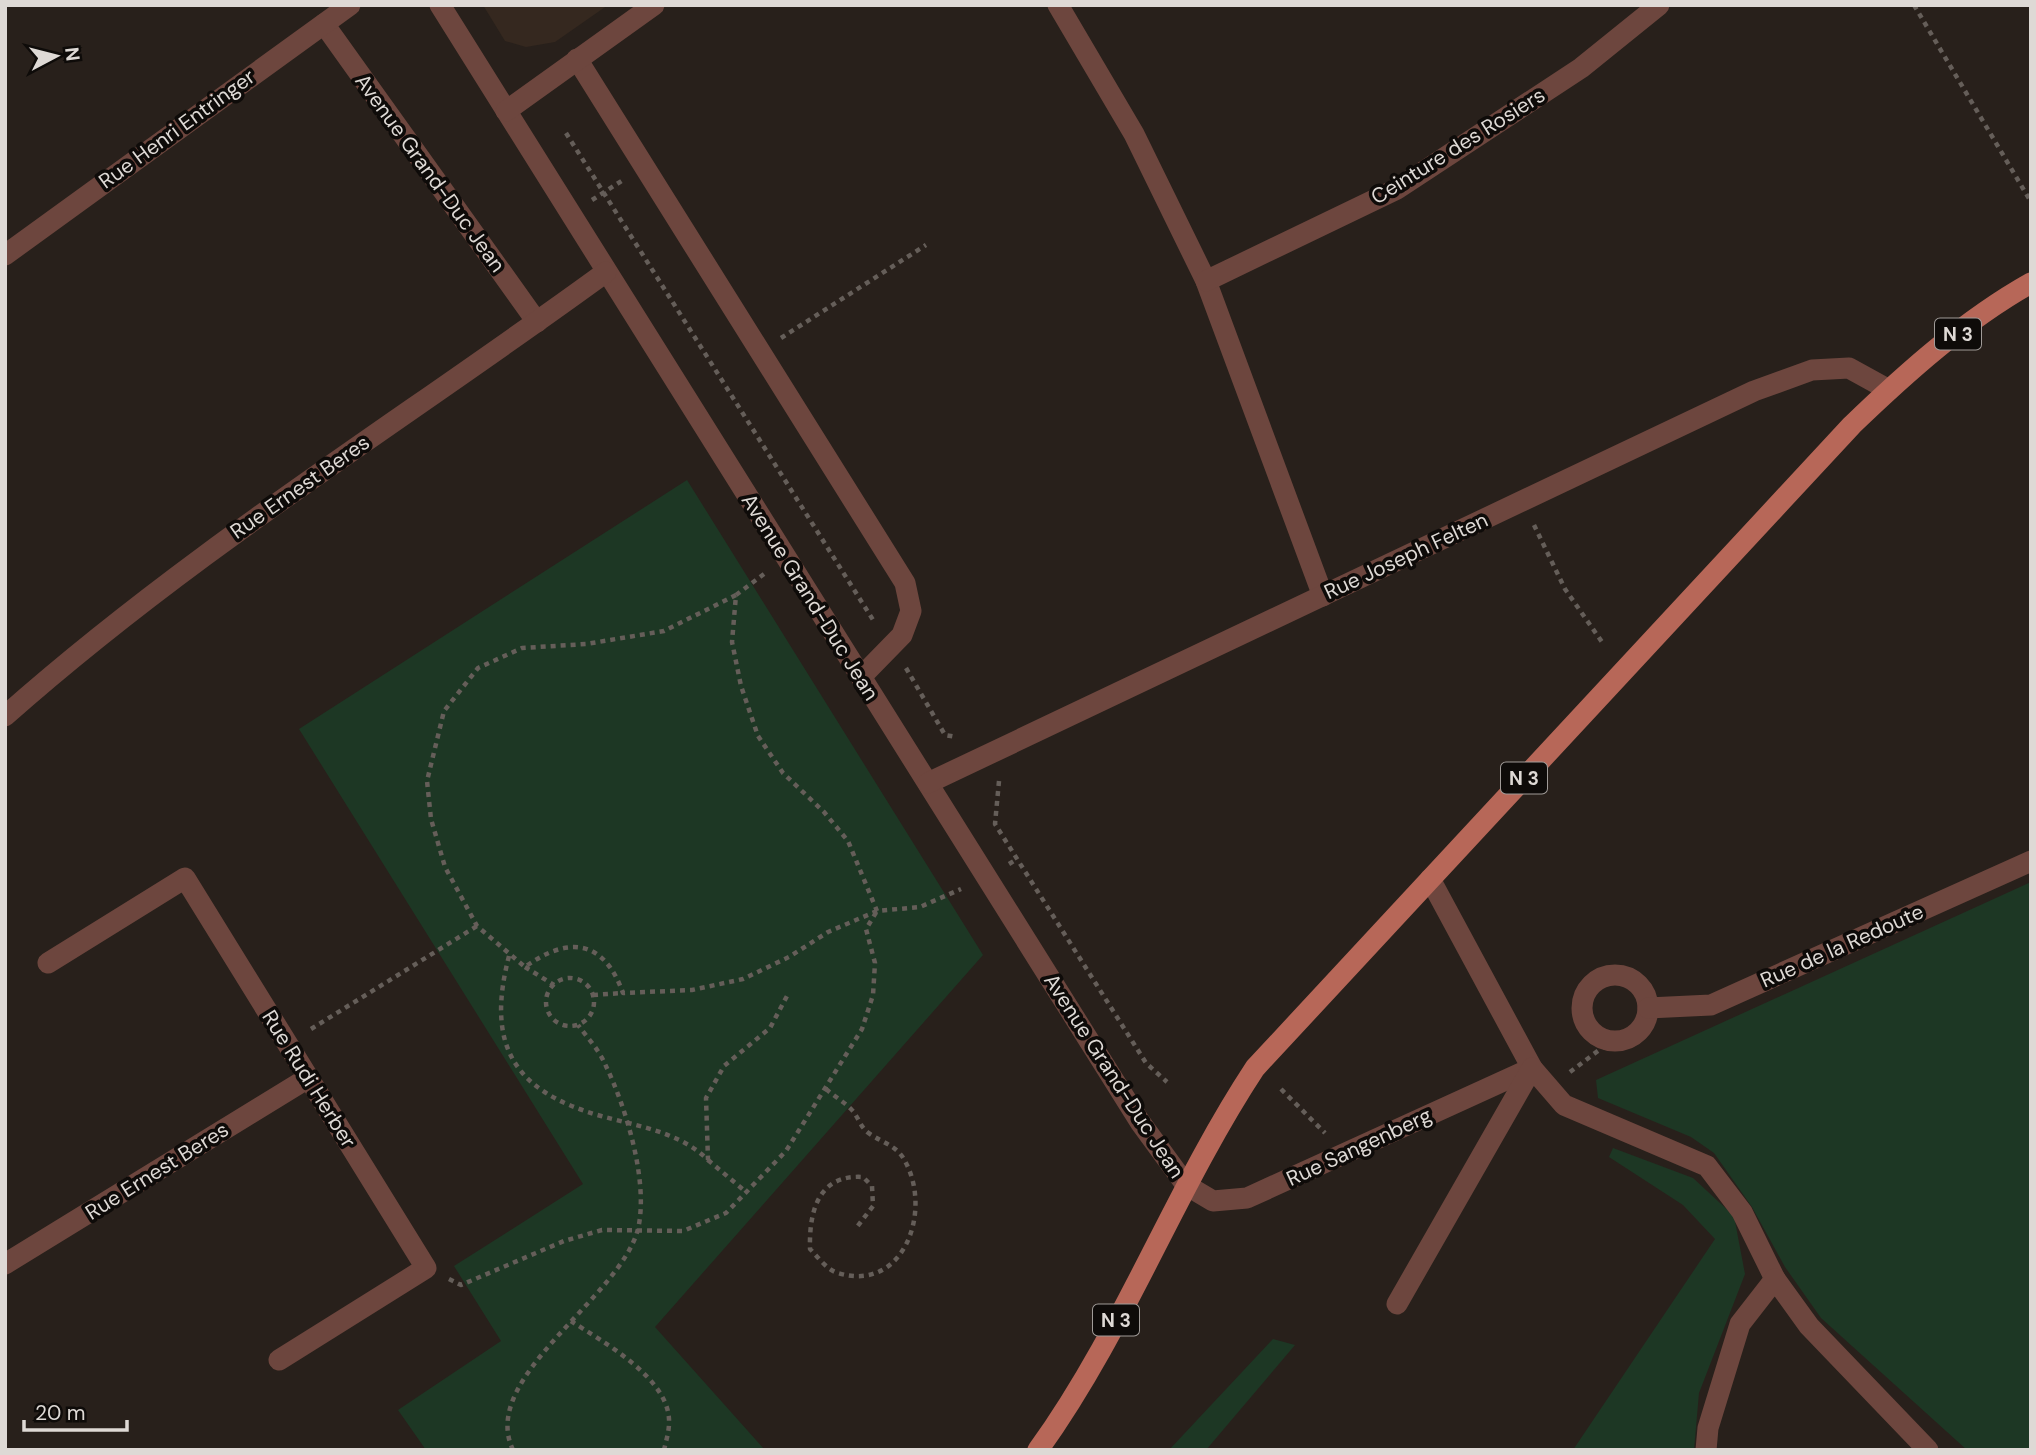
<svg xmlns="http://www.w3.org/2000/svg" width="2036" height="1455" font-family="'DM Sans',sans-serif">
  <rect width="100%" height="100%" fill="#28201b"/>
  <path fill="#35281f" d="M483,5H608L555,42L526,47L505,41Z"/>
  <g fill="#1d3724">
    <path d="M687,480L983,955L655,1327L765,1450H426L398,1410L501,1341L454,1266L583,1184L299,729Z"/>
    <path d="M2031,882V1450H1967L1821,1318L1785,1267L1752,1207L1714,1153L1691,1137L1598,1098L1596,1080Z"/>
    <path d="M1613,1148L1693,1178L1734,1216L1745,1274L1699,1393L1694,1450H1573L1715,1239L1683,1205L1609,1157Z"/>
    <path d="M1273,1339L1295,1345L1206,1450H1169Z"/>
  </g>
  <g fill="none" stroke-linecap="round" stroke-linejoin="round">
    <g stroke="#655e59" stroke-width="4.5" stroke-dasharray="5 5" stroke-linecap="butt">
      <path d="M1914,5L2031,202"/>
      <path d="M566,133L875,623"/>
      <path d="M592,200L623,180"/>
      <path d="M781,338L926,245"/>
      <path d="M1534,525L1565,589L1602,642"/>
      <path d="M764,574L736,595L732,642L741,686L758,736L783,773L824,812L848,841L877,911"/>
      <path d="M736,595L664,631L586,644L522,648L478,668L444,711L427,781L431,819L445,867L477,926L525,967C569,935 604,940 623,993L692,990L743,979L789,957L828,932L877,911L920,907L961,889"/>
      <path d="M906,668L945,735L956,737"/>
      <path d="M999,781L995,824L1146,1063L1167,1082"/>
      <path d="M1009,864L1017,859"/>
      <path d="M509,956C486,1044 512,1091 601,1116C637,1126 680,1132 708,1160L706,1098L724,1066L770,1028L787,996"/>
      <path d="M525,967L554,985"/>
      <circle cx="570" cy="1002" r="24"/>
      <path d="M593,995L623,993"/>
      <path d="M311,1029L477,926"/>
      <path d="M1570,1072L1611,1041"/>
      <path d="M826,1089C834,1096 844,1102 851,1109C859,1117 860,1128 870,1134C885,1144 898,1146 906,1163C932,1213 903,1293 838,1273C827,1270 818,1257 810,1249C809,1212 818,1174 863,1177L872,1186L873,1206L857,1227"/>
      <path d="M1281,1089L1325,1133"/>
      <path d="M708,1160L746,1192"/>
      <path d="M449,1279L461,1285L564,1241L602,1230L683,1231L726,1213L786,1151L862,1029L873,995L875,963L866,929L877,911"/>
      <path d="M571,1321C603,1342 671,1379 669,1423C669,1432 666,1441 664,1450"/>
      <path d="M513,1450C478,1377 620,1299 638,1229C649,1182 626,1107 605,1064C599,1050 587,1037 578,1025"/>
    </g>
    <g stroke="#6d463e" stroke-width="21">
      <path d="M440,5L1140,1122L1186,1185L1213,1201L1247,1198L1532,1068L1430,879"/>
      <path d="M1058,5L1134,134L1206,281L1323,596"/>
      <path d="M324,24L537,322"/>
      <path d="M577,59L905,583L911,611L902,635L861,677"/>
      <path d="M506,111L654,5"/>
      <path d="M5,255L350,5"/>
      <path d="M1206,281L1397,189L1581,68L1659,5"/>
      <path d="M5,716C192,550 405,419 606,272"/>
      <path d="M928,783L1754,391L1812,370L1849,368L1889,390"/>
      <path d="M48,963L185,878L426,1268L279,1360"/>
      <circle cx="1615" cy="1008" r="33"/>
      <path d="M1648,1008L1711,1005L2031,861"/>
      <path d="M5,1264L308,1078"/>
      <path d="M1397,1304L1532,1068L1564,1105L1707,1166L1742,1212L1775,1279"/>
      <path d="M1706,1450L1708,1428L1740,1324L1775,1279L1809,1326L1928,1450"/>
    </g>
    <path stroke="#b76758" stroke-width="21" d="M1038,1450C1124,1331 1174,1191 1255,1068L1852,425C1906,373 1965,320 2031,283"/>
  </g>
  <g text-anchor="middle" stroke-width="7" stroke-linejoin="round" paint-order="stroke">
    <g fill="#0e0b09" stroke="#a09b98" stroke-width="2">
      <rect x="1935" y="318.5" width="46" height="31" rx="5"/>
      <rect x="1501" y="762.5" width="46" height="31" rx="5"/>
      <rect x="1093" y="1304.5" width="46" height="31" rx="5"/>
    </g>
    <g font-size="19" font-weight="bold" fill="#ded9d5">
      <text x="1958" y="341">N 3</text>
      <text x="1524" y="785">N 3</text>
      <text x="1116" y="1327">N 3</text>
    </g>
    <g font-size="21" fill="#ded9d5" stroke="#0e0b09">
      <text transform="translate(177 129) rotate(-36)" y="7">Rue Henri Entringer</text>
      <text transform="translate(1458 146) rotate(-32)" y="7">Ceinture des Rosiers</text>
      <text transform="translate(430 173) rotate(54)" y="7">Avenue Grand-Duc Jean</text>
      <text transform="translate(300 487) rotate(-35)" y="7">Rue Ernest Beres</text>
      <text transform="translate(1406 556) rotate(-25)" y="7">Rue Joseph Felten</text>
      <text transform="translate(810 597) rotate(58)" y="7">Avenue Grand-Duc Jean</text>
      <text transform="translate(1842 946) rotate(-24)" y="7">Rue de la Redoute</text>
      <text transform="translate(1114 1076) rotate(57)" y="7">Avenue Grand-Duc Jean</text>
      <text transform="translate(309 1079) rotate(58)" y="7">Rue Rudi Herber</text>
      <text transform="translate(1359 1147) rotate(-25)" y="7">Rue Sangenberg</text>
      <text transform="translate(157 1171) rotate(-32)" y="7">Rue Ernest Beres</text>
    </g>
  </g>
  <rect width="2036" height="1455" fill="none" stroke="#ded9d5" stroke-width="14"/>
  <g transform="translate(56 56) rotate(83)" stroke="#0e0b09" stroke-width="5" paint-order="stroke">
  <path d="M0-5L12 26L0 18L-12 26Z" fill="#ded9d5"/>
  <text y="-10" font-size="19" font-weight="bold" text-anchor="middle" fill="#ded9d5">N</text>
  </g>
  <path d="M24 1420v10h103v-10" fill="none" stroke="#ded9d5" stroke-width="3.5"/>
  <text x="35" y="1420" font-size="21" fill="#ded9d5" stroke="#0e0b09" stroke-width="5" paint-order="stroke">20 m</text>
</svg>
